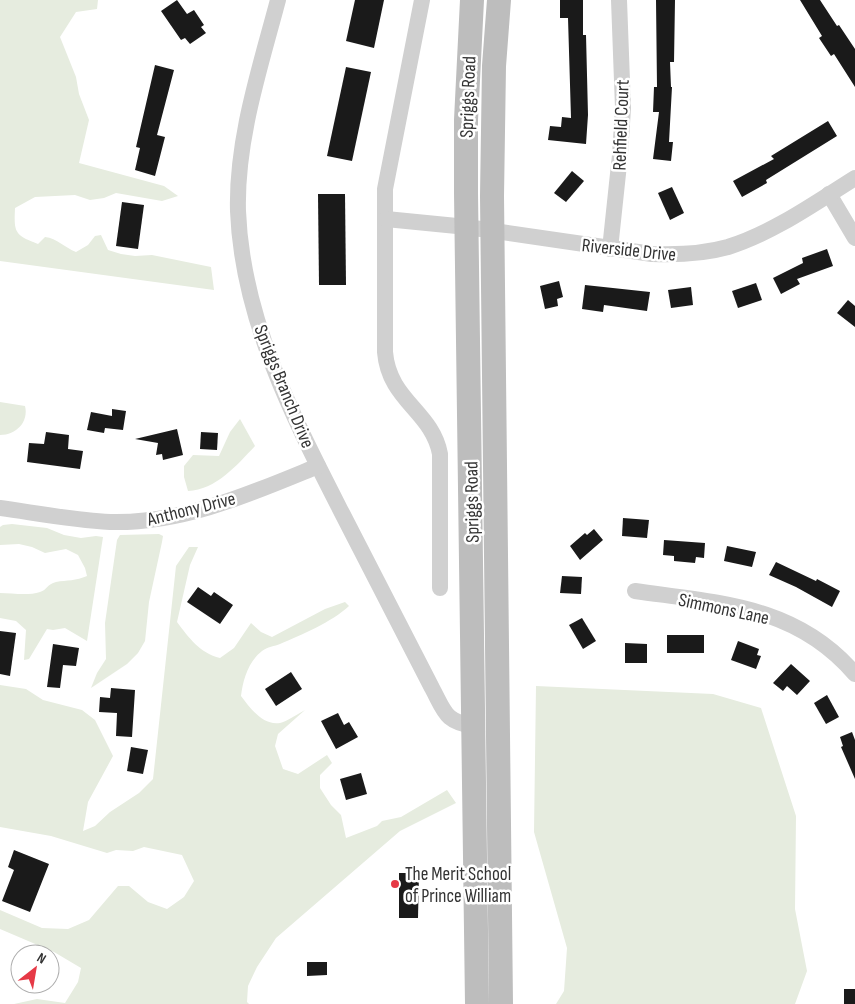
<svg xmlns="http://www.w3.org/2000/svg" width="855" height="1004" font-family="'Sofia Sans Condensed',sans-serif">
  <rect width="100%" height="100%" fill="#fff"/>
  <g fill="#e6ecdf">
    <path d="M0,0H98L97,9L76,12L60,37L76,77L79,94L89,120L79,163L164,186L178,196L162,201L116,193L104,198L90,200L75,195L35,197L15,208C14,232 14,235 38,244L45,237C57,238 65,248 76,252L88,245L95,236L101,235L108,250L121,254L135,256L152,255L211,267L214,290L0,261Z"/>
    <path d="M0,402L25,406C29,422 16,435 0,435Z"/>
    <path d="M240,419L255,446C237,465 216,490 188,491L184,477V466L193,455L219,456L230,432Z"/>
    <path d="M12,524L47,528L64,535L81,538L96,536L103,537L87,641L65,628L53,630L47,629L29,659L24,660L26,630L16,621L0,618V593C12,593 28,596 40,592C47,590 47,584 56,582C67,580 76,581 87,576L85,568L78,555L66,549L45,553L32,547L19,544L0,545V527L3,525Z"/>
    <path d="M159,534L163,536L162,542L149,602L145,641L138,653L127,664L91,688L97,673L106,659L105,623L117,540L120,535Z"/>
    <path d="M189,547H198L190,565L177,622C189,638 200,653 220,658L234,648L251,623L261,632L272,637L325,609L345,602L349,606C332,622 301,635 280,644C275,646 267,647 262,651C248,662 243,680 241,696C250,708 263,726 280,723C286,722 299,713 305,710L278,734L275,746L283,769L298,774L327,755L332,763L320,775V788L331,805L341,815L346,838L377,826L382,821L401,817L447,790L456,803L400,831L276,938L257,967L248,986L247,1002L249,1004H14L37,999L65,1003L78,982L81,968L54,952L0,929V910L42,928L68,929L89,920L118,886H129L148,902L167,909L184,897L194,881L182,855L144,847L133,851L116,850L107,853L51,836L0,827V685L26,689L43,700L82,710L95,720L113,756L88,802L83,831L95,826L110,812L139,793L153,779L176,566Z"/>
    <path d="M536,686L713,694L761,708L796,816L795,909L807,971L795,1004H556L564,991L567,948L534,832Z"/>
  </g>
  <g fill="#1a1a1a">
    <path d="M177,0L187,14L194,10L204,25L201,27L206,33L190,44L185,38L181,40L161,11Z"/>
    <path d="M355,0H384L374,48L346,41Z"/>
    <path d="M560,0H583V35H586L588,115L586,144L548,140L550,126L561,127L562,117L571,118L568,18H560Z"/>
    <path d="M656,0H675L674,62H670L671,87H672L669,142H673L671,161L653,159L659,112H653L654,87H657Z"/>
    <path d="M800,0H820L837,26L839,25L855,49V87L834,54L831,56L819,38L822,36Z"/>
    <path d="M155,65L174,70L157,135L165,137L155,176L135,170L140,148L136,147Z"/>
    <path d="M346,67L371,72L352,161L327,156Z"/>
    <path d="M828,121L837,136L766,180L767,183L742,197L733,181L774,159L771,156Z"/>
    <path d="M572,171L584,181L566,202L554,193Z"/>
    <path d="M672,187L684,213L670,220L658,193Z"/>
    <path d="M318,194H345L346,285H319Z"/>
    <path d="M122,202L144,205L138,249L116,246Z"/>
    <path d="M827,249L833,266L797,279L800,284L781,294L773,278L803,263L802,258Z"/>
    <path d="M559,281L563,297L557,299L558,306L545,309L540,286Z"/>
    <path d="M756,283L762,300L738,308L732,291Z"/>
    <path d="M585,285L650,292L647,311L604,305L603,312L582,309Z"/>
    <path d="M691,287L693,305L671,308L668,290Z"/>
    <path d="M848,300L855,306V327L837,313Z"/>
    <path d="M112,409L126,411L123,430L105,428L104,433L87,430L91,412L112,416Z"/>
    <path d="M177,429L183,455L163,460L162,454L156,455L158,443L135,439Z"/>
    <path d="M46,432L69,435L68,449L83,451L80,469L27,462L29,443L44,444Z"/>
    <path d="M201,432L218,433L217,450L200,449Z"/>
    <path d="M623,518L649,520L647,538L622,536Z"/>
    <path d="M594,529L603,540L580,560L570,546L585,533L587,535Z"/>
    <path d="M664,540L705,543L704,558L696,557L695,563L674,561V556L663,555Z"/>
    <path d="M727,546L756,552L752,567L724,561Z"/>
    <path d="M776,562L816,581L817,579L840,591L832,607L796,587L769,575Z"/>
    <path d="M562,576L582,577L581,594L560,593Z"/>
    <path d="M198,587L211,596L214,592L233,605L220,624L187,602Z"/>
    <path d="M582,618L596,641L583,649L569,625Z"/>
    <path d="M0,631L16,633L10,676L0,674Z"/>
    <rect x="667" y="635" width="37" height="18"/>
    <path d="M738,641L759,649L757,655L761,656L756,669L731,660Z"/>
    <path d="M625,643L647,644V663H625Z"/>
    <path d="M53,644L79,648L76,666L63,665L60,688L47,687Z"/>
    <path d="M791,664L810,681L797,695L787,686L783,691L773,683Z"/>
    <path d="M291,672L302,689L276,706L265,689Z"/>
    <path d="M111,688L135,690L132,737L116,736L117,713L99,712L100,697L110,698Z"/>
    <path d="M827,695L839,717L826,724L814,703Z"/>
    <path d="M338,713L344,725L349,722L358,737L336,749L321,721Z"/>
    <path d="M852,732L855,740V779L841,747L843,746L840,737Z"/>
    <path d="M131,747L148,750L143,774L127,771Z"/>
    <path d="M361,773L367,794L346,800L340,779Z"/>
    <path d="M14,850L49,864L30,912L2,901L14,870L8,867Z"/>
    <path d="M399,873H419L418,918H399Z"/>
    <path d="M307,962H327V975L307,976Z"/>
    <rect x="844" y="989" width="11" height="15"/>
  </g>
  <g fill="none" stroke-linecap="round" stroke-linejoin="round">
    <g stroke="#d0d0d0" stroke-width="16">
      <path d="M278,0C260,68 236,140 238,211C242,319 294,419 342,513C372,572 402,630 432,688C445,712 445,722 474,726"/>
      <path d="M422,0L385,189V352C389,401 432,411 440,454V588"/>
      <path d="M829,194L855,238"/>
      <path d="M386,219L467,227L652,254C677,255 703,254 728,247C773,233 815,203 855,178"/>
      <path d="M610,249L620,155L623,108L619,0"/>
      <path d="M0,508C36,513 73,520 110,522C183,524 252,493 318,466"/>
      <path d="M635,591C719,603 796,605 855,674"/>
    </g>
    <g stroke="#bdbdbd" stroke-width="24">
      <path d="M472,0L466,120V193L477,1004"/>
      <path d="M499,0L494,66L492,196L501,1004"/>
    </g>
  </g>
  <circle fill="#e63946" stroke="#fff" stroke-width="2" cx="395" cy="884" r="5"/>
  <g text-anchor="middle" stroke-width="5" stroke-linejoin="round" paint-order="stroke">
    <g font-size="19" fill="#333" stroke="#fff">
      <text transform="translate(467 97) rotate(-88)" y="7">Spriggs Road</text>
      <text transform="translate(620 125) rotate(-88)" y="7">Rehfield Court</text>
      <text transform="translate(629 249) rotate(6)" y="7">Riverside Drive</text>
      <text transform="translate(285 386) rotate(68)" y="7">Spriggs Branch Drive</text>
      <text transform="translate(471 502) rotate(-91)" y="7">Spriggs Road</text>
      <text transform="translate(191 508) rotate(-14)" y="7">Anthony Drive</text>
      <text transform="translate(724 608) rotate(12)" y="7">Simmons Lane</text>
    </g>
    <g font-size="19" fill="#333" stroke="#fff" text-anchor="start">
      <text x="405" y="880">The Merit School<tspan x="405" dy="22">of Prince William</tspan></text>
    </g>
  </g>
  <g transform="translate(35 969) rotate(31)"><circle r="24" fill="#ffffff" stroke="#adadad"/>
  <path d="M0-4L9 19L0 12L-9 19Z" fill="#e63946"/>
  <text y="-8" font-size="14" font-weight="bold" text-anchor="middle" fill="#333333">N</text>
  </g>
</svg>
